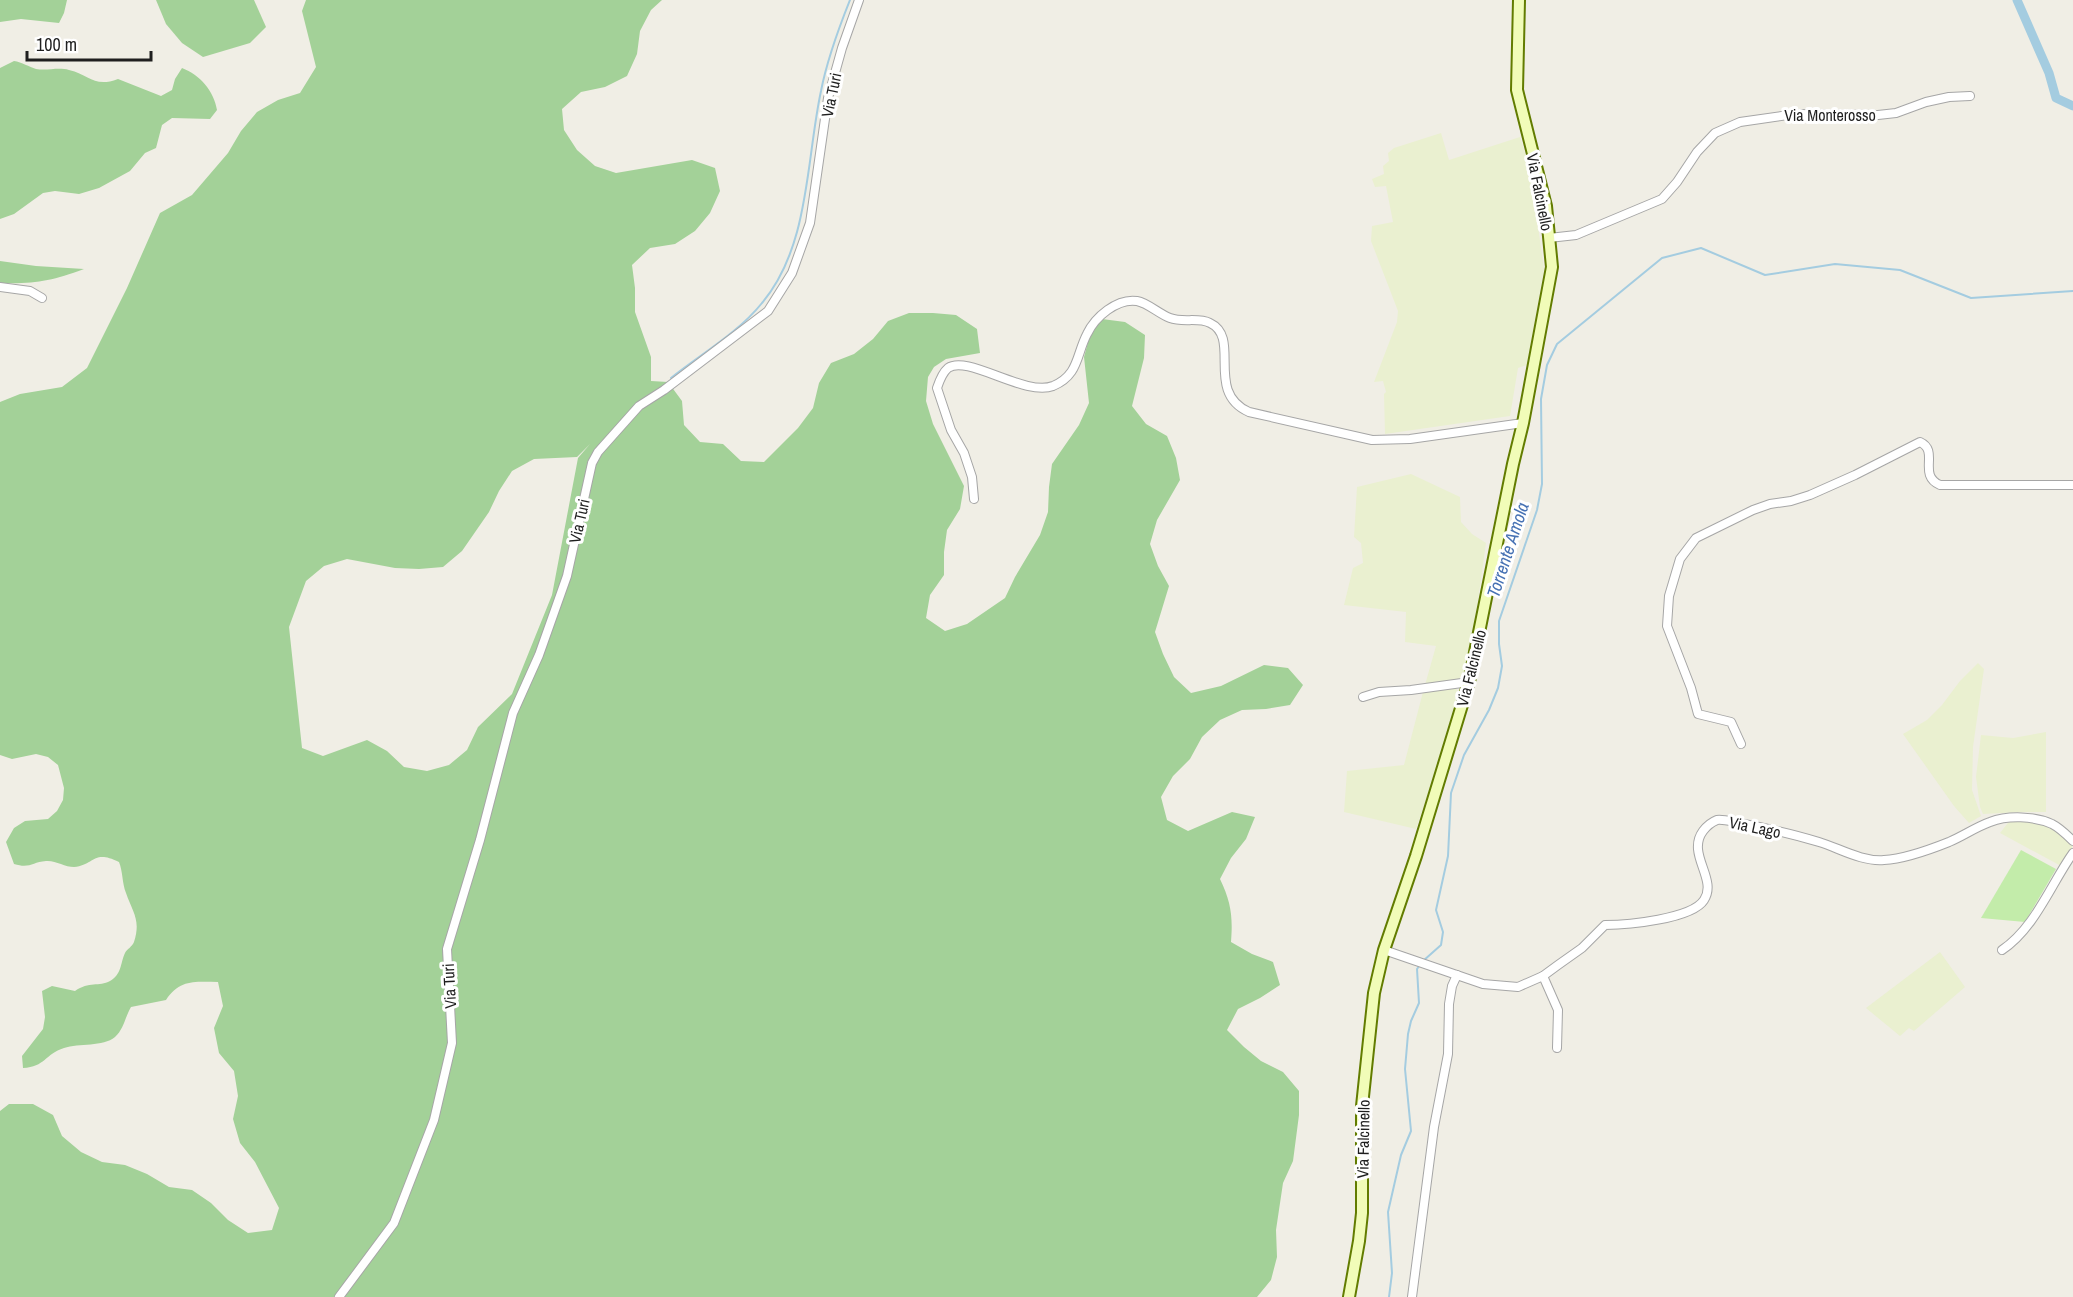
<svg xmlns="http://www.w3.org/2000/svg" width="2073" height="1297" font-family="'Archivo Narrow',sans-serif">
  <rect width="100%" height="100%" fill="#f0eee5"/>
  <g fill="#eaf0d0">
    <path d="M1441,133L1449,160L1520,137L1530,169L1544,269L1527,365L1518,368L1510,416L1385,434L1384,394L1386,392L1383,381L1374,382L1397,322L1398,311L1371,241L1372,226L1393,222L1386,186L1375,187L1372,179L1384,174L1383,166L1389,161L1388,153L1394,148Z"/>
    <path d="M1411,474L1460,497L1461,522L1472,534L1486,543L1470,658L1464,672L1458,680L1425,685L1436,646L1405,642L1406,612L1344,605L1353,568L1363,563L1361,543L1354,537L1357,487Z"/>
    <path d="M1978,663L1984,669L1973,747L1972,790L1981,816L1969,823L1954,806L1903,734L1927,720L1942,705L1960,681Z"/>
    <path d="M1455,688L1462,694L1416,829L1344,812L1347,771L1404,765L1423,692Z"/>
    <path d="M2046,732V812H2020L1983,814L1980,807L1976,777L1981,735L2013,738Z"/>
    <path d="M2011,819L2044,824L2057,829L2073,845L2069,855L2061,866L2000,833Z"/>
    <path d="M1940,952L1965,987L1914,1031L1909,1028L1900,1036L1866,1008Z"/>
  </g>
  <path fill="#c3ecaa" d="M2021,850L2056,869L2025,922L1981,918Z"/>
  <g fill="#a3d198" fill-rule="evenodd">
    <path d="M0,0H67L64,13L59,23L21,19L0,22Z"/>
    <path d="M156,0H254L266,27L250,43L203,57L182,43L166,24Z"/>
    <path d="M306,0H662L651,10L640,31L637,54L627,76L605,87L581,92L562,109L564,130L577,150L595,166L616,173L692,160L715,168L720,191L710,213L695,231L675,244L650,248L632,265L635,288V312L651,357V381L668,382L682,401L684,425L700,442L723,444L741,461L764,462L798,428L813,408L819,383L831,363L854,354L873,339L888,321L909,313H933L956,315L977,329L980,353L946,359L934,367L928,377L926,401L933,424L964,486L960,509L947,530L944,552V575L930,595L926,618L945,631L967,624L1005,598L1015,577L1040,535L1048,512L1049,487L1052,464L1079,425L1089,403L1084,357L1090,335L1102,319L1125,322L1145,335L1144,358L1132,406L1146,424L1167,436L1176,458L1180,480L1157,520L1150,544L1158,566L1169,586L1155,632L1163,654L1174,677L1191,693L1221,686L1264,665L1288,668L1303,685L1290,705L1266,709L1242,710L1220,720L1202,737L1190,759L1173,776L1161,797L1167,820L1188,831L1232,812L1255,817L1246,839L1231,858L1220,879C1231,902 1233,916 1231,942L1252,954L1273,962L1280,985L1260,998L1238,1009L1227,1030L1244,1047L1261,1061L1283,1072L1299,1091V1115L1293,1161L1283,1183L1276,1230L1277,1257L1271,1280L1257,1297H0V1111L9,1104H33L53,1115L62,1136L81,1152L102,1162L125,1165L147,1174L169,1187L192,1190L211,1203L228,1220L248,1233L272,1230L279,1208L255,1162L240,1143L233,1119L238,1096L234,1071L219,1053L214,1028L223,1006L218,982C195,982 180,979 166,1000L131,1007C125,1017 124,1029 115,1037C103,1047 79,1043 64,1048C45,1054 45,1067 23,1068L22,1056L43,1029L45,1017L42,991L52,986L75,991C89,981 99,987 110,981C122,974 120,964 125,953C127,949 132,947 134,942C141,920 133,913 126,893C122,883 123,872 119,862C93,849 95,865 74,867C65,867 55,860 46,861C32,862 30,869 14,864L6,842L14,828L25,821L48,819L57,811L63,800L64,788L58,765L48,757L36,754L12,759L0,755V402L20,394L62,387L87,368L127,288L160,213L192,195L228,153L241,131L257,112L278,100L300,93L316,67L302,11ZM590,444L578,458L552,595L512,694L478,727L467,750L449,765L427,771L404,767L387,751L367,740L323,756L302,748L289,627L306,581L324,566L347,559L395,568L419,569L443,567L462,551L489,512L499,491L512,471L534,459L577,457Z"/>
    <path d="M14,61C22,62 29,67 36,69C47,71 58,67 69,70C90,75 94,88 118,79L161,96L172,90L175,79L182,68C200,75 214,91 217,110L210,119L172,118L162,125L156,148L145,153L130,171L99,188L79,194L55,191L43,193L14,214L0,219V68Z"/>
    <path d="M0,261L36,266L84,269C51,281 36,284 0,283Z"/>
  </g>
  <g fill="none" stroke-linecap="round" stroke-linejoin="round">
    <g stroke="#a4cce0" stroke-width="2">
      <path d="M671,378C701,354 738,333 762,303C810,246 806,160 821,91C827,60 838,30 850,0"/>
      <path d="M1423,961L1441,945L1443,932L1436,910L1448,856L1451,793L1464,755L1489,710L1498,688L1502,666L1499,644V621L1537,510L1542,484L1541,399L1547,365L1557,344L1662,258L1701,248L1765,275L1835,264L1900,270L1971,298L2073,291"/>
      <path d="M1389,1297L1392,1273L1388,1212L1401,1155L1411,1131L1405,1069L1408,1034L1411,1021L1419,1003L1417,969L1420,965"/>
    </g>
    <path stroke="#a4cce0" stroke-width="9" d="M2017,0L2049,73L2056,98L2073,106"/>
    <g stroke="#a6a6a6" stroke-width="10">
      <g id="street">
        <path d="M1549,238L1576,235L1662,199L1677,182L1697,152L1715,133L1740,122L1795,114L1878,115L1896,113L1926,102L1949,97L1970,96"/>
        <path d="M0,287L30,291L42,298"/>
        <path d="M974,499L972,477L964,453L951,430L937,388C939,382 942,373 948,368C967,354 1025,397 1053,386C1079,375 1076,355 1087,334C1095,317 1117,298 1137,301C1148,303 1159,314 1170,318C1183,323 1198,317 1210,323C1242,338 1204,392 1249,412L1372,440L1410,439L1523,423"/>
        <path d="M1363,697L1379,692L1411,690L1469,682"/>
        <path d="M1741,744L1731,722L1698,714L1691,688L1667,626L1669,596L1680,559L1696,538L1753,510L1770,504L1791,501L1810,495L1855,475L1920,442C1940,451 1917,475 1940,485H2073"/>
        <path d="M1384,950L1483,984L1518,987L1543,976L1558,965L1582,948L1605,925C1627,925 1692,919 1704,900C1718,879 1686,854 1703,831C1706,827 1712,822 1717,820C1723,819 1733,822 1739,823C1766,828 1793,834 1819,842C1839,848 1862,862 1884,860C1905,859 1929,850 1949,842C1963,836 1976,827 1990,822C2008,815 2034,816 2052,824C2060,828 2067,835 2073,841"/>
        <path d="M2002,950C2035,928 2051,884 2073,853"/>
        <path d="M1543,976L1558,1010L1557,1048"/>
        <path d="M339,1297L394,1223L434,1120L452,1043L447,949L480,840L513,713L539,655L567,576L592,463L598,452L639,406L664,390L768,311L792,273L810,223L828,98L842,48L859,0"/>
        <path d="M1412,1297L1434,1127L1448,1054L1449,1004L1452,986L1457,975"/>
      </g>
    </g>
    <g stroke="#627c00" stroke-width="14">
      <path id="secondary" d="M1349,1297L1359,1241L1362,1213V1106L1374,993L1384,950L1416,856L1469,682L1513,464L1523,423L1552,267L1546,206L1517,90L1519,0"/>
    </g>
    <use href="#street" stroke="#fff" stroke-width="8"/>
    <use href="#secondary" stroke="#f1fcb8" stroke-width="10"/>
  </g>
  <g text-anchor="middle" stroke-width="6" stroke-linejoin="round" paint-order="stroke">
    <g font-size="16" fill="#1f1f1f" stroke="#fff">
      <text transform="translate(831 95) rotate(-78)" y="6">Via Turi</text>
      <text x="1830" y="121">Via Monterosso</text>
      <text transform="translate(1540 192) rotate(79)" y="6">Via Falcinello</text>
      <text transform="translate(579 521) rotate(-77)" y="6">Via Turi</text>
      <text transform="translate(1471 668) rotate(-76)" y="6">Via Falcinello</text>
      <text transform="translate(1755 827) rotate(12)" y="6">Via Lago</text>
      <text transform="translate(449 986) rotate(-93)" y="6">Via Turi</text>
      <text transform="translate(1363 1139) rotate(-89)" y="6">Via Falcinello</text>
    </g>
    <g font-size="18" font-style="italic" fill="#4772b4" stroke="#fff">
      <text transform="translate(1508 550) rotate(-72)" y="6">Torrente Amola</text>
    </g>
  </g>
  <path d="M27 51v9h124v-9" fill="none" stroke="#1f1f1f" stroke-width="3"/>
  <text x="36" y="51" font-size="18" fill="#1f1f1f" stroke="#ffffff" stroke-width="4.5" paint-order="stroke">100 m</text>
</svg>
